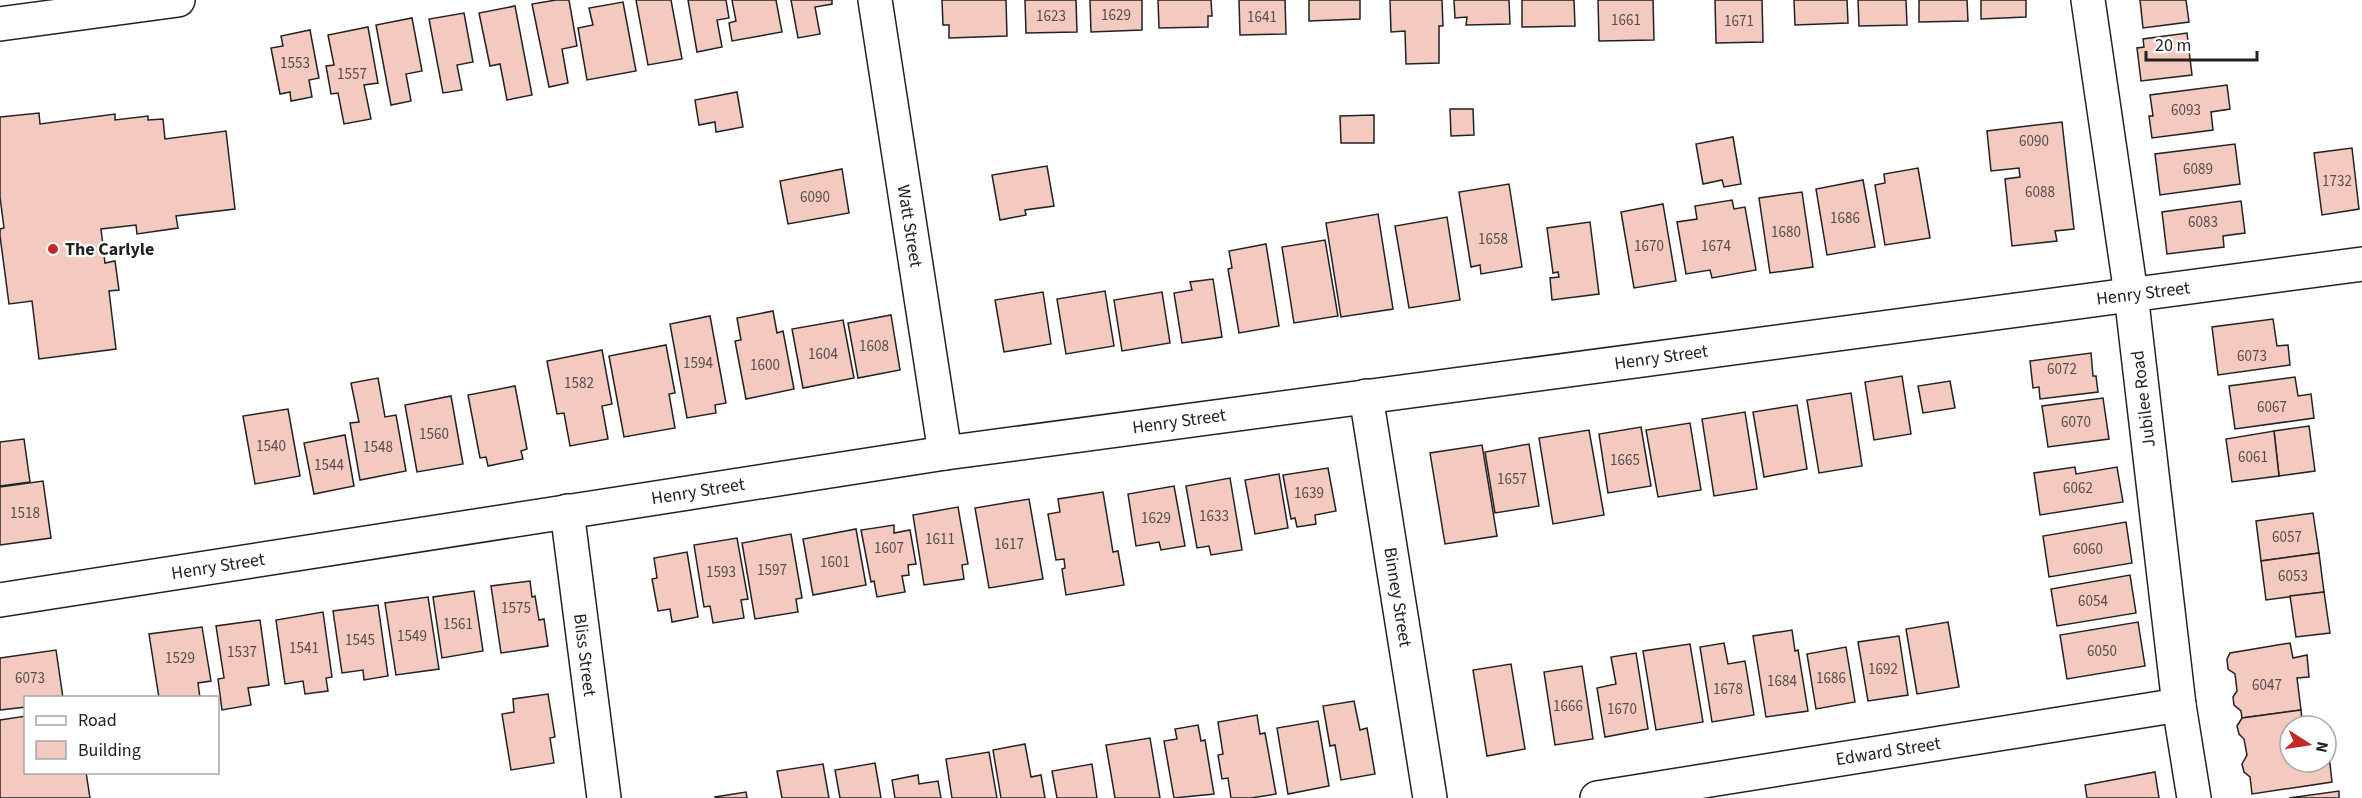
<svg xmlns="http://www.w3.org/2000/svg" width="2362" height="798" font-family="'Source Sans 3',sans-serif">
  <rect width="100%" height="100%" fill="#fff"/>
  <g fill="#f3c9c0" stroke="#222" stroke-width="1.5">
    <path d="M556,0H569L577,46L562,49L568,83L549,87L532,4Z"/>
    <path d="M636,0H671L682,59L648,65Z"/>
    <path d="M688,0H726L729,18L717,20L722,47L697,52Z"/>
    <path d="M732,0H776L782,32L732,41L729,23L736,21Z"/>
    <path d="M791,0H832V4L815,7L820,34L798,38Z"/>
    <path d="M942,0H1006L1007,36L949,38V25H943Z"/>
    <path d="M1025,0H1076L1077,32L1026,33Z"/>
    <path d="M1090,0H1142V30L1091,32Z"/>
    <path d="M1158,0H1211L1212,16H1208V27L1159,28Z"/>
    <path d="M1239,0H1285L1286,34L1240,35Z"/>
    <path d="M1309,0H1360V19L1309,21Z"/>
    <path d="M1390,0H1442L1443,26H1439V63L1406,64L1405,31L1391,32Z"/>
    <path d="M1454,0H1509L1510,24L1466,25L1467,17L1455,18Z"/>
    <path d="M1522,0H1574L1575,26L1522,27Z"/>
    <path d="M1598,0H1653L1654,40L1599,41Z"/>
    <path d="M1715,0H1762L1763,42L1716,43Z"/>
    <path d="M1794,0H1847L1848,23L1795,25Z"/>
    <path d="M1858,0H1906L1907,25L1859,26Z"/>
    <path d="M1919,0H1967L1968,21L1919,22Z"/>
    <path d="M1981,0H2026V17L1981,19Z"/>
    <path d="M2140,0H2186L2189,22L2143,28Z"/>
    <path d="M623,2L636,71L587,80L578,28L593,25L589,8Z"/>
    <path d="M515,6L532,95L507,100L500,64L490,66L479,13Z"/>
    <path d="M464,13L473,62L457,65L462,90L443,93L429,19Z"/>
    <path d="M412,18L422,71L406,74L411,101L391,105L376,25Z"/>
    <path d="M368,27L378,83L364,85L371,119L344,124L338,93L331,94L326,66L334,65L328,35Z"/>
    <path d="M310,30L319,78L309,80L312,97L291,101L290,92L280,94L271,48L283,46L281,36Z"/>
    <path d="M2187,33L2192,75L2141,81L2137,48L2144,47L2143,39Z"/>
    <path d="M2227,85L2230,109L2211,112L2213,130L2152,138L2149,116H2153L2150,95Z"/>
    <path d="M737,92L743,127L716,132L715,122L699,125L695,100Z"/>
    <path d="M1450,109H1473L1474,135L1451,136Z"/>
    <path d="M39,113L40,124L115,114V120L148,116V120L163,119L165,139L226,131L235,209L176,216L178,228L137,234L136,225L101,229L105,263L115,261L119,290L109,291L116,349L39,359L32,301L9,304L0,236V229L4,228L0,197V117Z"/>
    <path d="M1374,115V143H1341L1340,116Z"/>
    <path d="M2062,122L2074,229L2055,231L2057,241L2012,246L2005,179L2020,177L2019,168L1991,171L1987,131Z"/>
    <path d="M1733,137L1741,184L1724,187L1722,180L1703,184L1696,144Z"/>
    <path d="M2235,144L2240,184L2160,195L2155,154Z"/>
    <path d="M2352,148L2359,209L2322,215L2314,153Z"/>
    <path d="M1047,166L1054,206L1025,210L1026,215L1000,220L992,175Z"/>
    <path d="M1918,168L1930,238L1885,245L1875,185L1885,183L1884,174Z"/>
    <path d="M842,169L849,213L788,224L780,181Z"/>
    <path d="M1863,180L1875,247L1827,255L1816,189Z"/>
    <path d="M1509,184L1522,267L1481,274L1480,265L1471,267L1459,192Z"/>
    <path d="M1802,192L1813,267L1770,273L1759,198Z"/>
    <path d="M1732,200L1734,209L1745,207L1756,270L1712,278L1710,270L1686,274L1677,222L1697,219L1695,206Z"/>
    <path d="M2241,201L2245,233L2223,236L2224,247L2167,254L2162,212Z"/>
    <path d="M1663,204L1676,281L1634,288L1621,212Z"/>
    <path d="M1378,214L1393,309L1341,317L1326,223Z"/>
    <path d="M1447,217L1460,300L1409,308L1395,226Z"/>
    <path d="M1590,222L1599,294L1552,300L1550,278L1559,277L1558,272L1553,273L1547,228Z"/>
    <path d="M1325,240L1338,316L1294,323L1282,247Z"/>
    <path d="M1266,244L1279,326L1239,333L1228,269L1232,268L1229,251Z"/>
    <path d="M1213,279L1222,337L1182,343L1174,293L1192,290L1190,282Z"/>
    <path d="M1105,291L1114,346L1066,354L1057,299Z"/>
    <path d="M1043,292L1051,344L1004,352L995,300Z"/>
    <path d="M1162,292L1170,343L1122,351L1114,300Z"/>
    <path d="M773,311L777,333L783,331L794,389L746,399L735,341L741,340L737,318Z"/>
    <path d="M891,315L900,370L858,378L848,323Z"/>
    <path d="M710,316L726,403L715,405L716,413L687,418L670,324Z"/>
    <path d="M2273,319L2277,346L2288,345L2290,365L2218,375L2212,327Z"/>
    <path d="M843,320L854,378L803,388L792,329Z"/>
    <path d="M666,345L675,393L669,394L675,428L624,437L609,356Z"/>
    <path d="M602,350L612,404L602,406L608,439L570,446L564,413L557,414L547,361Z"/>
    <path d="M2091,353L2093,376H2096L2098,392L2040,399L2039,387L2033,388L2030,361Z"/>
    <path d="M1902,376L1911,434L1874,440L1865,382Z"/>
    <path d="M2295,377L2298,396L2311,394L2314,418L2235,429L2229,386Z"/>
    <path d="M378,378L385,417L396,415L406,471L360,480L350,423L359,422L351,383Z"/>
    <path d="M1950,381L1955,408L1923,413L1918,386Z"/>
    <path d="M515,386L527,449L521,451L523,459L488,466L486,457L480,458L468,395Z"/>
    <path d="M1851,393L1862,466L1819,473L1807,400Z"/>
    <path d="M451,396L463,464L417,472L405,405Z"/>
    <path d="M2103,398L2109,439L2048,447L2042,406Z"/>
    <path d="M1797,405L1807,469L1764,477L1753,412Z"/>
    <path d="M288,409L300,476L255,484L243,416Z"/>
    <path d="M1745,412L1757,489L1714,496L1702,419Z"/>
    <path d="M1690,423L1701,490L1658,497L1646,430Z"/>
    <path d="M2309,426L2315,471L2279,476L2274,431Z"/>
    <path d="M1641,427L1651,486L1608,493L1599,434Z"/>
    <path d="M1589,430L1604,515L1553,524L1539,438Z"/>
    <path d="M2274,431L2279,476L2232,482L2226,439Z"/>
    <path d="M345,435L354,486L314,494L304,443Z"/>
    <path d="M24,439L30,482L0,486V442Z"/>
    <path d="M1529,444L1539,506L1495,513L1485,452Z"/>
    <path d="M1482,445L1497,536L1445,544L1430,453Z"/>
    <path d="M2075,467L2076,474L2117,467L2123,502L2040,515L2034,473Z"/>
    <path d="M1328,468L1336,511L1315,515L1316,524L1297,527L1295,518L1291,519L1283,475Z"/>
    <path d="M1279,474L1288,528L1255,534L1245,480Z"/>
    <path d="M1230,478L1242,550L1211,555L1209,546L1197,548L1186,486Z"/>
    <path d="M43,481L51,538L0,545V487Z"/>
    <path d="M1174,486L1185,546L1161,550L1159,542L1136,546L1128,494Z"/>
    <path d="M1103,492L1113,552L1118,551L1124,585L1066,595L1062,569L1065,568L1064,559L1056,560L1048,514L1060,512L1058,499Z"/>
    <path d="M1029,499L1043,579L989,588L975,508Z"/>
    <path d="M958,507L968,564L962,565L964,579L924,585L913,515Z"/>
    <path d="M2313,513L2319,553L2261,561L2256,521Z"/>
    <path d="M2126,522L2132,563L2049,577L2043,536Z"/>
    <path d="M894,525V533L910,530L916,564L908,565L909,575L902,576L905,592L877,597L874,581L871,582L861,530Z"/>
    <path d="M856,529L866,585L813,595L803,539Z"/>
    <path d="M791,534L802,598L796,599L798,612L755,619L742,543Z"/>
    <path d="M737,538L748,599L741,600L744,618L713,623L710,606L704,607L694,545Z"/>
    <path d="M687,552L698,617L672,622L670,609L658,611L652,579L657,578L654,558Z"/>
    <path d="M2319,553L2324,592L2266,600L2261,561Z"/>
    <path d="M2130,575L2136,613L2057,626L2051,589Z"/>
    <path d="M530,581L532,597L535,596L539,620L544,619L548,646L501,653L491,586Z"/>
    <path d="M474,591L483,651L442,658L433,597Z"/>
    <path d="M2324,592L2330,633L2296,637L2290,596Z"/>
    <path d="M428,597L439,669L396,675L385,603Z"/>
    <path d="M378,605L388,676L364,680L363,670L342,673L333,611Z"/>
    <path d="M323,612L332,677L326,678L328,691L305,694L303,681L285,684L276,620Z"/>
    <path d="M260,620L269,685L248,688L251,705L222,710L218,679L224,678L216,626Z"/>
    <path d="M1948,622L1959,687L1917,694L1906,629Z"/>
    <path d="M2138,622L2145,666L2067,679L2060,635Z"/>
    <path d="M202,627L211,681L198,683L200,698H159L149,634Z"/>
    <path d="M1792,630L1795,651L1798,650L1808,711L1766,717L1753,636Z"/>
    <path d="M1899,636L1908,695L1868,701L1858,642Z"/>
    <path d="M1724,643L1728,664L1745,661L1754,715L1712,722L1700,647Z"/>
    <path d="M2290,643L2293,658L2307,655L2309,677L2297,678L2301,710L2242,718L2241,711L2234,705L2233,697L2237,691L2235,674L2228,669L2227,659L2230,653Z"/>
    <path d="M1690,644L1703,722L1656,730L1643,651Z"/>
    <path d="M1846,647L1855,702L1816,709L1807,654Z"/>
    <path d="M56,650L63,698H26V707L0,710V658Z"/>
    <path d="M1636,653L1648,729L1605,737L1597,688L1616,684L1611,657Z"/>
    <path d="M1511,664L1525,749L1487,756L1473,670Z"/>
    <path d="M1582,666L1593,739L1555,745L1544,672Z"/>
    <path d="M548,694L555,737L550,738L554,763L511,770L502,714L514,712L513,699Z"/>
    <path d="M1354,701L1360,730L1367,728L1375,774L1341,780L1335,745L1330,746L1323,706Z"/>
    <path d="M2301,710L2302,720L2311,719L2312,726H2290V762H2326V755H2329L2332,782L2252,794L2250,777L2244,772L2242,764L2247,755L2244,739L2239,734L2237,726L2242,718Z"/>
    <path d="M1257,715L1260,734L1265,733L1276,794L1251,798H1231L1228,778L1222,779L1218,755L1223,754L1218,722Z"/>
    <path d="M26,716V772H86L90,798H0V720Z"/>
    <path d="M1318,721L1329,786L1288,794L1277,728Z"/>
    <path d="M1198,725L1201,741L1205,740L1214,794L1174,798L1164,741L1177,739L1175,729Z"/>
    <path d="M1150,738L1160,798H1115L1106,745Z"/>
    <path d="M1025,744L1031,777L1041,775L1045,798H1001L993,750Z"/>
    <path d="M989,752L997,798H952L946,759Z"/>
    <path d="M875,763L881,798H840L835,770Z"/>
    <path d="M823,764L829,798H782L777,771Z"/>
    <path d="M1092,764L1097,798H1057L1052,771Z"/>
    <path d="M2155,772L2159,798H2087L2085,785Z"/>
    <path d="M918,775L919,784L938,781L941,798H895L892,780Z"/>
    <path d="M2339,791V798H2289Z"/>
    <path d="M746,792L747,798H715V797Z"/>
  </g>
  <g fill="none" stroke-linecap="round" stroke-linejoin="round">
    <g stroke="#222" stroke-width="36">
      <g id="street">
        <path d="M875,0L945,453"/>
        <path d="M0,24L178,0"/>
        <path d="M1366,396L1430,798"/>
        <path d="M567,511L604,798"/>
        <path d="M0,600L945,453L2362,264"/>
        <path d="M1597,798L2179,705"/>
      </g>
    </g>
    <g stroke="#222" stroke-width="36">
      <path id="secondary" d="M2088,0L2131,294L2179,705L2194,798"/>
    </g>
    <use href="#street" stroke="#fff" stroke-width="33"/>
    <use href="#secondary" stroke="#fff" stroke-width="33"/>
  </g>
  <circle fill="#c62828" stroke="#fff" stroke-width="2" cx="53" cy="249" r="6"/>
  <g text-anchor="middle" stroke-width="4.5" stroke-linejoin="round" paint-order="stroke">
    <g font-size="15" fill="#564c4a">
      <text x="1116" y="20">1629</text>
      <text x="1051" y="21">1623</text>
      <text x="1262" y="22">1641</text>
      <text x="1626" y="25">1661</text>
      <text x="1739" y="26">1671</text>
      <text x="295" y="68">1553</text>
      <text x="352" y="79">1557</text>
      <text x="2186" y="115">6093</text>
      <text x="2034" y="146">6090</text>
      <text x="2198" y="174">6089</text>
      <text x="2337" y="186">1732</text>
      <text x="2040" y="197">6088</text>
      <text x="815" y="202">6090</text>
      <text x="1845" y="223">1686</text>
      <text x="2203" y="227">6083</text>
      <text x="1786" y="237">1680</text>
      <text x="1493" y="244">1658</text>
      <text x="1649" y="251">1670</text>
      <text x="1716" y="251">1674</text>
      <text x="874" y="351">1608</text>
      <text x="823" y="359">1604</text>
      <text x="2252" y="361">6073</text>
      <text x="698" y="368">1594</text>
      <text x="765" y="370">1600</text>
      <text x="2062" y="374">6072</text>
      <text x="579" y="388">1582</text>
      <text x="2272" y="412">6067</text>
      <text x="2076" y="427">6070</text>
      <text x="434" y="439">1560</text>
      <text x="271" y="451">1540</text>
      <text x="378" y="452">1548</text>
      <text x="2253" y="462">6061</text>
      <text x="1625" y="465">1665</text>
      <text x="329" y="470">1544</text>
      <text x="1512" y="484">1657</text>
      <text x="2078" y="493">6062</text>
      <text x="1309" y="498">1639</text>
      <text x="25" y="518">1518</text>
      <text x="1214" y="521">1633</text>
      <text x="1156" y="523">1629</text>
      <text x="2287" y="542">6057</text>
      <text x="940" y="544">1611</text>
      <text x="1009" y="549">1617</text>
      <text x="889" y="553">1607</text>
      <text x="2088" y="554">6060</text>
      <text x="835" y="567">1601</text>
      <text x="772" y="575">1597</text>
      <text x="721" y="577">1593</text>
      <text x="2293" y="581">6053</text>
      <text x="2093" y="606">6054</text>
      <text x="516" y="613">1575</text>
      <text x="458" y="629">1561</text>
      <text x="412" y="641">1549</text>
      <text x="360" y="645">1545</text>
      <text x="304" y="653">1541</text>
      <text x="2102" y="656">6050</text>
      <text x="242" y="657">1537</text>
      <text x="180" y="663">1529</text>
      <text x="1883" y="674">1692</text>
      <text x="30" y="683">6073</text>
      <text x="1831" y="683">1686</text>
      <text x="1782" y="686">1684</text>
      <text x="2267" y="690">6047</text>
      <text x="1728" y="694">1678</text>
      <text x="1568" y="711">1666</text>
      <text x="1622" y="714">1670</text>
    </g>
    <g font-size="18" fill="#222" stroke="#fff">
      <text transform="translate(910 226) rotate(81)" y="6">Watt Street</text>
      <text transform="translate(2143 293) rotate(-7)" y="6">Henry Street</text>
      <text transform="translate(1661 357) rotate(-8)" y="6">Henry Street</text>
      <text transform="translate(2143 399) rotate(-97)" y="6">Jubilee Road</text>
      <text transform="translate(1179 421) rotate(-8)" y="6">Henry Street</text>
      <text transform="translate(698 491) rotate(-9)" y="6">Henry Street</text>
      <text transform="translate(218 566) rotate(-9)" y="6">Henry Street</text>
      <text transform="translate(1398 597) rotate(81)" y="6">Binney Street</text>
      <text transform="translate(585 655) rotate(83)" y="6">Bliss Street</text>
      <text transform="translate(1888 751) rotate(-9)" y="6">Edward Street</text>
    </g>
    <g font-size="18" font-weight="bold" fill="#222" stroke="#fff" text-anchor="start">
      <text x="65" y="255">The Carlyle</text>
    </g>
  </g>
  <rect x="24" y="696" width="195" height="78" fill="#ffffff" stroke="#a7a7a7" stroke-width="1.5"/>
  <rect x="36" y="716" width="30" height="9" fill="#ffffff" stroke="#a7a7a7" stroke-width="1.5"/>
  <text x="78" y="726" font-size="18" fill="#222222">Road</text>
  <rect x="36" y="741" width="30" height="18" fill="#f3c9c0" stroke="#a7a7a7" stroke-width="1.5"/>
  <text x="78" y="756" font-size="18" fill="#222222">Building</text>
  <g transform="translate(2308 744) rotate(102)"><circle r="28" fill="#ffffff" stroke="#a7a7a7" stroke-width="1.5"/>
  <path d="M0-4.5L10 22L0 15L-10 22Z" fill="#c62828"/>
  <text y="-9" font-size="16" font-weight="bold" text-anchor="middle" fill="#222222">N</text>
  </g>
  <path d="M2146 51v9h111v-9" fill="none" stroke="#222222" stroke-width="3"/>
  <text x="2155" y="51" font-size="18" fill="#222222" stroke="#ffffff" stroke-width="4.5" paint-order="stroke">20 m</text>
</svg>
